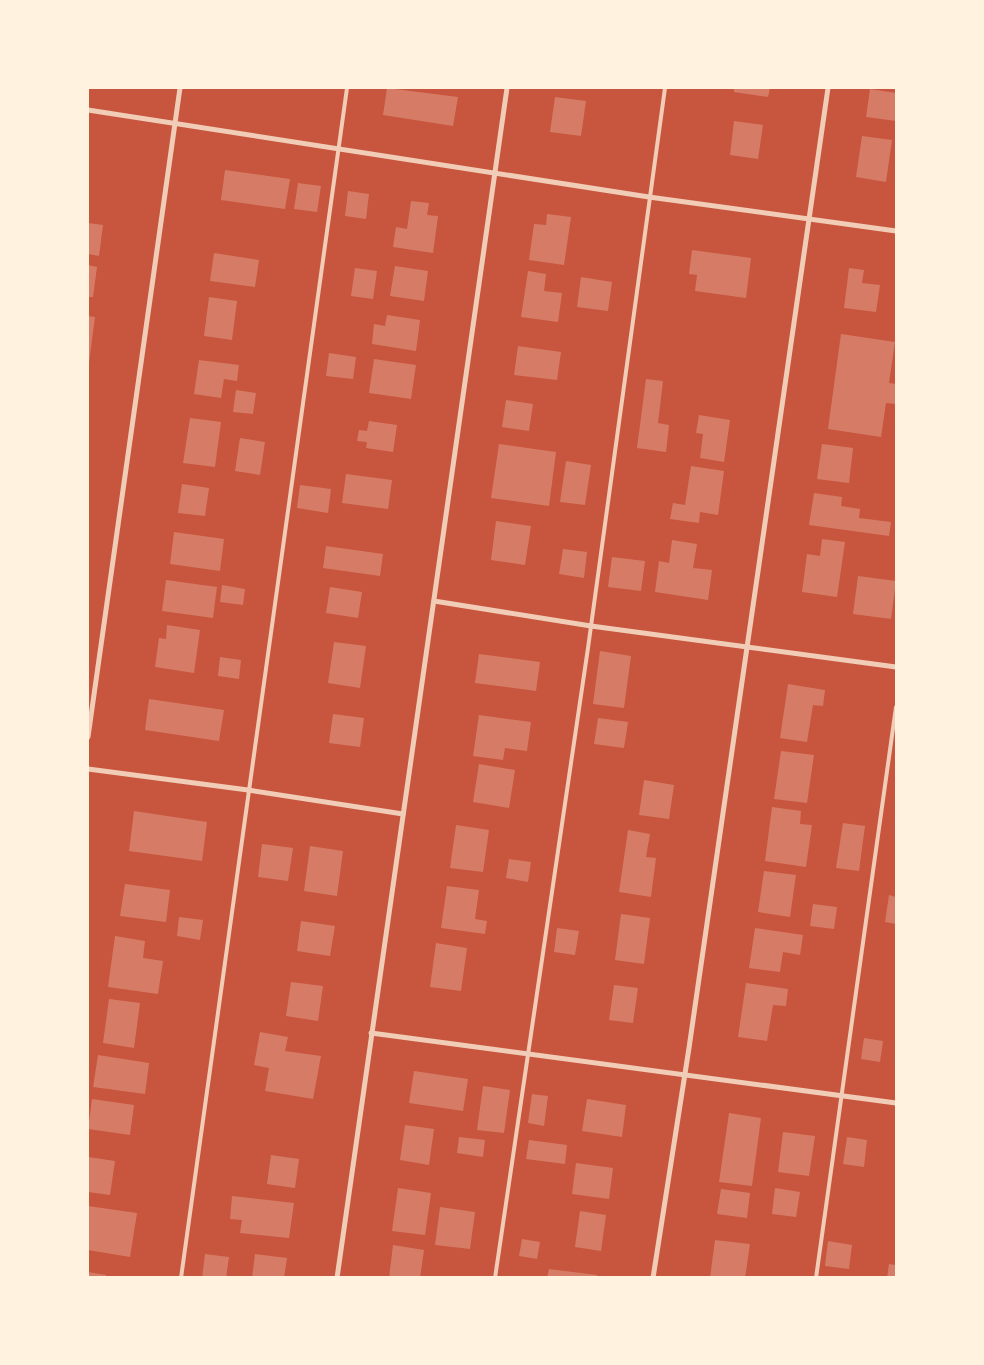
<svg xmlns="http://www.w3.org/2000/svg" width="984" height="1365" font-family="'Roboto Condensed',sans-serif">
  <rect width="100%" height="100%" fill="#c8553d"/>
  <g fill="#d67c66">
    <path d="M387,88L458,97L453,126L383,115Z"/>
    <path d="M734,88H770L768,97L734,92Z"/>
    <path d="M870,89L896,93V121L866,117Z"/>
    <path d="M555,97L586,101L581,136L550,132Z"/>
    <path d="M734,121L763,125L758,159L730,155Z"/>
    <path d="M862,136L892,140L886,182L856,177Z"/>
    <path d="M225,170L290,179L285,209L221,200Z"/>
    <path d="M298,183L321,186L317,212L294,209Z"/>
    <path d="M348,191L369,194L366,219L345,216Z"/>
    <path d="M411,201L429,203L427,215L438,216L433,253L393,247L396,227L407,229Z"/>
    <path d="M547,214L571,217L564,265L529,260L534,224L546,225Z"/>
    <path d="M88,223L103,225L99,256L88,254Z"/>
    <path d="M692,250L751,258L746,298L695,291L697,275L689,274Z"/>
    <path d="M214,253L259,260L255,287L210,281Z"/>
    <path d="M88,265L97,267L93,297H88Z"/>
    <path d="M395,266L428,271L424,301L390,296Z"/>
    <path d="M355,268L377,271L373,299L351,296Z"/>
    <path d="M849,268L864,270L862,283L880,285L876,312L844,308Z"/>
    <path d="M528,271L546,274L544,291L562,293L558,322L521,317Z"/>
    <path d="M581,277L612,282L608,311L577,307Z"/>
    <path d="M209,297L237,301L232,340L204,336Z"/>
    <path d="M387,315L420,320L416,351L372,344L374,324L385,326Z"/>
    <path d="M88,316L95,317L89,363H88Z"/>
    <path d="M841,334L895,342L889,383L896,384V404L886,403L881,437L828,429Z"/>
    <path d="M518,346L561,352L557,380L514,375Z"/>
    <path d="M329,353L356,357L353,379L326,376Z"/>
    <path d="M374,359L416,365L411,399L369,393Z"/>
    <path d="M199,360L239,365L237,381L224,379L221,398L194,394Z"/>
    <path d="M646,379L663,381L658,423L669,425L666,452L637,448Z"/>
    <path d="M236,390L256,393L253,414L233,412Z"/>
    <path d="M506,400L533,404L529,431L502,427Z"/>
    <path d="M699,415L730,420L724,462L700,458L703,434L696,433Z"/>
    <path d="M190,418L221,422L215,467L183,463Z"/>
    <path d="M369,421L397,425L393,452L366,448L367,442L357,441L359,430L367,431Z"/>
    <path d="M240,438L265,442L260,475L235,471Z"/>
    <path d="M499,444L556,452L549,506L491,498Z"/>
    <path d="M822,444L853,448L849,483L817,479Z"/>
    <path d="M566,461L591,465L585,505L560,502Z"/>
    <path d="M691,466L724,471L718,515L700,512L699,523L670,519L673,503L685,505Z"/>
    <path d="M346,474L392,480L388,509L342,503Z"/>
    <path d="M182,484L209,488L205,516L178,513Z"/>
    <path d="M300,485L331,489L328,513L297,508Z"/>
    <path d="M814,493L842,497L841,506L860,509L859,518L891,522L889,536L809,525Z"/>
    <path d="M496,521L531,526L525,565L491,560Z"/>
    <path d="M174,532L224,539L220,571L170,564Z"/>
    <path d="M822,539L845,542L837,597L802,592L807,554L820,556Z"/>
    <path d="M672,540L697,544L693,568L712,570L708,600L655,592L659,561L669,563Z"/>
    <path d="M326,546L383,554L380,576L323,568Z"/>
    <path d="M563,549L587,552L584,578L559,574Z"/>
    <path d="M612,557L645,561L641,591L608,587Z"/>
    <path d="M858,576L896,581L891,619L853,614Z"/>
    <path d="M166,580L217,587L213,618L162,611Z"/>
    <path d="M222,585L245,589L243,605L220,602Z"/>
    <path d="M330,587L362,592L358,618L326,613Z"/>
    <path d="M167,625L200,630L194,673L155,667L159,638L166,639Z"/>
    <path d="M334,642L366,646L360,688L328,683Z"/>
    <path d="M600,651L631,656L624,708L593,704Z"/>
    <path d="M479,654L540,662L536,691L475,683Z"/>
    <path d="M220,657L241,660L239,679L218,676Z"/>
    <path d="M788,684L825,690L823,706L813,705L807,742L780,738Z"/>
    <path d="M149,699L224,710L219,741L145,730Z"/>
    <path d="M333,714L364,718L360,747L329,743Z"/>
    <path d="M479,715L531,722L527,751L505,748L503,760L473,756Z"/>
    <path d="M598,718L628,722L624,748L594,744Z"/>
    <path d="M781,751L814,755L807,803L774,799Z"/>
    <path d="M479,764L515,770L509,808L473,802Z"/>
    <path d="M644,780L674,785L669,819L639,815Z"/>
    <path d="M772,807L801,811L800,824L812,825L806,867L765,861Z"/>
    <path d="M134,811L207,822L202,861L129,851Z"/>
    <path d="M843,823L865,826L859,871L836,868Z"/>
    <path d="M456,825L489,830L483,872L450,868Z"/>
    <path d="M628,830L650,834L646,857L656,858L651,897L619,892Z"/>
    <path d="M262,844L293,848L288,881L258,877Z"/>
    <path d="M310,846L343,851L337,896L304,891Z"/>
    <path d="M509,859L531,862L528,882L506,878Z"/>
    <path d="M764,871L796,875L790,917L758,912Z"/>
    <path d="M125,884L170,890L166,922L120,916Z"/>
    <path d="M447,886L479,890L475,919L487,921L485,934L441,928Z"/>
    <path d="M889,895L896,897V924L885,922Z"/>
    <path d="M813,904L837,907L834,929L810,926Z"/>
    <path d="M621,914L650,918L644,964L615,960Z"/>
    <path d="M179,917L203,920L200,940L177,936Z"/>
    <path d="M301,921L335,926L330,956L297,951Z"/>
    <path d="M557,928L579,931L575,955L554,952Z"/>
    <path d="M755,928L803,935L800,955L783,952L780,972L749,968Z"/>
    <path d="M115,936L145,941L143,958L163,961L158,994L108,987Z"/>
    <path d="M436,943L467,948L461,991L430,987Z"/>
    <path d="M291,982L323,986L318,1021L286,1016Z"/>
    <path d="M746,983L788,989L786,1006L773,1005L767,1041L738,1037Z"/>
    <path d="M614,985L638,988L633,1023L609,1020Z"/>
    <path d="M109,999L140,1003L134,1048L103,1043Z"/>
    <path d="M260,1032L288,1037L285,1051L321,1056L313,1099L265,1091L269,1068L254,1065Z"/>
    <path d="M864,1038L883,1041L880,1062L861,1059Z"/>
    <path d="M98,1055L149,1063L145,1094L93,1087Z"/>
    <path d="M414,1071L468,1079L463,1111L409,1103Z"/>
    <path d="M483,1086L510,1090L504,1133L477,1130Z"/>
    <path d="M532,1094L548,1096L544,1126L528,1123Z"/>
    <path d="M92,1099L134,1105L130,1135L88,1129Z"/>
    <path d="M587,1099L626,1105L622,1137L582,1131Z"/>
    <path d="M729,1113L761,1118L752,1186L719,1182Z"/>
    <path d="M405,1125L434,1129L429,1165L400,1160Z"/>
    <path d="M783,1132L815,1136L809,1176L778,1172Z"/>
    <path d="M459,1137L485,1140L483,1157L457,1153Z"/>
    <path d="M847,1137L867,1140L864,1167L843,1164Z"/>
    <path d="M529,1140L567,1145L565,1164L526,1159Z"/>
    <path d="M271,1155L299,1159L295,1188L267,1184Z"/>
    <path d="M88,1157L115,1161L110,1195L88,1192Z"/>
    <path d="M576,1163L613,1168L609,1199L572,1194Z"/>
    <path d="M398,1188L431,1193L425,1235L392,1231Z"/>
    <path d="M775,1188L800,1192L796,1217L772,1214Z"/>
    <path d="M721,1189L750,1193L747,1218L717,1214Z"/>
    <path d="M232,1196L294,1203L289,1238L240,1233L242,1220L230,1219Z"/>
    <path d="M88,1206L137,1213L130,1257L88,1250Z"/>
    <path d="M440,1207L475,1212L470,1249L435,1245Z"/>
    <path d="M580,1211L606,1215L601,1251L575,1247Z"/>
    <path d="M522,1239L540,1242L537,1259L519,1256Z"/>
    <path d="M715,1240L750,1244L745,1278H710Z"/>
    <path d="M828,1241L852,1245L849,1269L825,1266Z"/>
    <path d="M393,1245L424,1250L420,1278H389Z"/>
    <path d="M205,1254L229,1257L226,1278H202Z"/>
    <path d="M255,1254L287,1258L284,1278H252Z"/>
    <path d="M889,1264L896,1265V1278H887Z"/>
    <path d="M549,1269L597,1275L596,1278H547Z"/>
    <path d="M88,1272L106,1275V1278H88Z"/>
  </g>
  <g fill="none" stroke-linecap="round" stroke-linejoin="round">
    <g stroke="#f1ccb7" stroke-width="4">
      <path d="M181,1278L347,88"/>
      <path d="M495,1278L588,648L665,88"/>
      <path d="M816,1278L896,707"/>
    </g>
    <g stroke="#f1ccb7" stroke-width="5">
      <path d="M88,110L649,197L896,231"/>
      <path d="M434,601L591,626L896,667"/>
      <path d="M88,737L180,88"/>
      <path d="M88,769L248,790L403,814"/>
      <path d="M371,1033L896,1103"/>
      <path d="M337,1278L507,88"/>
      <path d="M653,1278L689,1048L828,88"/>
    </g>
  </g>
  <rect width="984" height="1365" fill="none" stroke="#fff3e0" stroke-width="178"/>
</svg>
